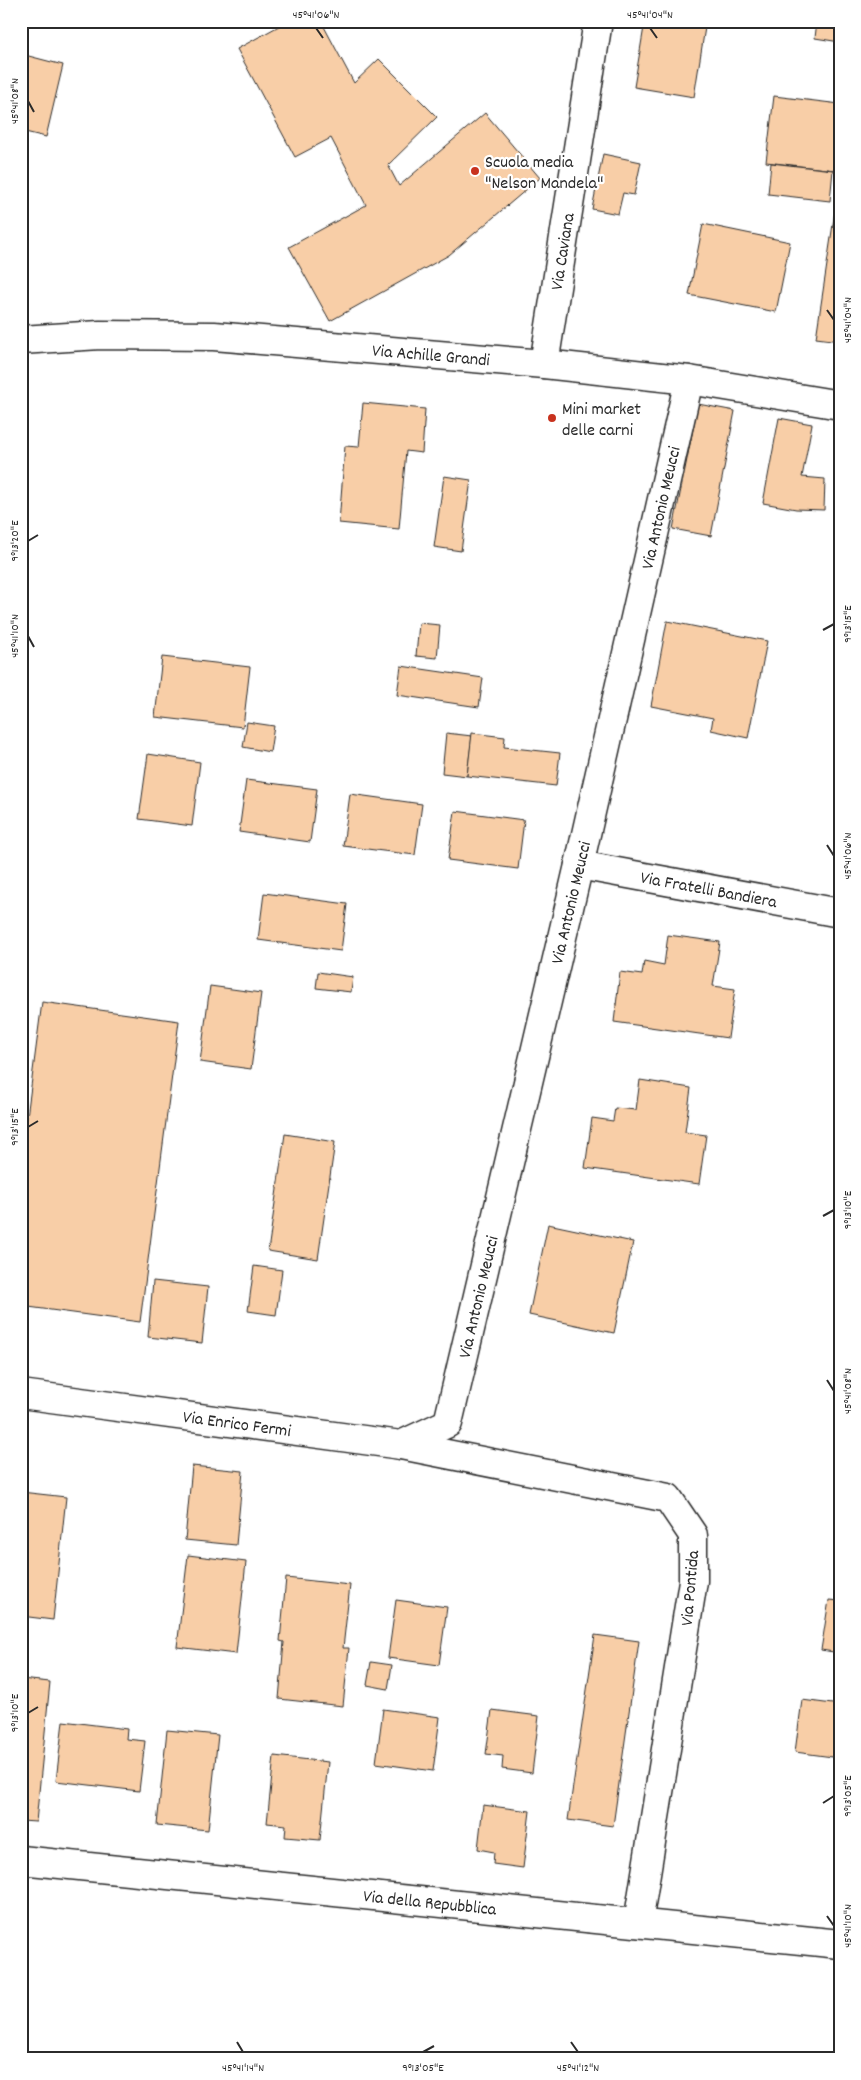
<svg xmlns="http://www.w3.org/2000/svg" width="861" height="2080" font-family="Dekko,sans-serif">
  <rect width="100%" height="100%" fill="#fff"/>
  <filter id="ink" filterUnits="userSpaceOnUse"><feTurbulence type="fractalNoise" baseFrequency=".02" numOctaves="2"/><feDisplacementMap in="SourceGraphic" scale="10" xChannelSelector="R" yChannelSelector="G"/><feConvolveMatrix kernelMatrix="1 2 1 2 8 2 1 2 1" color-interpolation-filters="sRGB"/></filter>
  <g filter="url(#ink)">
    <g fill="#f8cea7" stroke="#2b2b2b">
      <path d="M288,21H321L354,83L379,59L437,117L388,165L399,186L485,113L540,178L449,255L330,321L289,247L366,205L331,138L295,157L237,49Z"/>
      <path d="M645,21H706L694,97L634,87Z"/>
      <path d="M817,21H840V42L815,38Z"/>
      <path d="M21,54L63,65L46,137L21,131Z"/>
      <path d="M774,96L840,104V126L835,170L766,162Z"/>
      <path d="M603,154L641,162L634,195L623,193L618,214L592,209Z"/>
      <path d="M771,163L833,170L830,201L768,194Z"/>
      <path d="M840,177V341L816,338Z"/>
      <path d="M703,224L790,242L776,312L689,295Z"/>
      <path d="M363,403L425,409L422,453L406,451L399,529L339,523L345,446L359,447Z"/>
      <path d="M698,404L735,411L711,536L673,529Z"/>
      <path d="M779,418L812,424L802,477L825,479L824,510L796,509L763,503Z"/>
      <path d="M444,476L471,480L461,551L434,547Z"/>
      <path d="M667,621L767,641L748,738L711,730L713,718L651,706Z"/>
      <path d="M419,623L440,625L437,658L416,656Z"/>
      <path d="M162,657L250,667L243,727L155,717Z"/>
      <path d="M401,666L483,678L479,707L397,695Z"/>
      <path d="M247,722L274,726L270,752L243,747Z"/>
      <path d="M446,733L472,736L467,776L442,773Z"/>
      <path d="M472,733L505,737L504,747L560,753L556,786L467,776Z"/>
      <path d="M148,754L200,762L192,826L139,819Z"/>
      <path d="M246,780L317,789L310,842L239,832Z"/>
      <path d="M350,794L422,804L415,855L343,846Z"/>
      <path d="M455,811L524,820L518,869L448,860Z"/>
      <path d="M264,893L347,904L341,951L258,940Z"/>
      <path d="M668,935L720,942L713,986L735,989L728,1038L614,1022L620,972L642,975L644,961L664,965Z"/>
      <path d="M318,972L353,977L351,992L316,988Z"/>
      <path d="M210,986L261,993L251,1069L200,1062Z"/>
      <path d="M42,1002L179,1021L140,1322L21,1306V1163Z"/>
      <path d="M640,1080L691,1088L685,1132L706,1135L699,1184L585,1168L592,1118L613,1121L615,1108L636,1110Z"/>
      <path d="M285,1134L335,1142L318,1259L268,1251Z"/>
      <path d="M548,1224L633,1242L614,1333L529,1315Z"/>
      <path d="M254,1266L282,1270L276,1315L248,1311Z"/>
      <path d="M153,1281L208,1287L202,1343L148,1337Z"/>
      <path d="M192,1466L243,1471L236,1545L185,1540Z"/>
      <path d="M21,1492L66,1497L53,1620L21,1616Z"/>
      <path d="M188,1555L246,1562L236,1654L177,1647Z"/>
      <path d="M286,1578L350,1585L343,1648H349L343,1706L279,1699L284,1642L280,1641Z"/>
      <path d="M396,1600L447,1607L439,1665L388,1658Z"/>
      <path d="M829,1600L840,1601V1653L821,1650Z"/>
      <path d="M595,1635L639,1641L613,1826L568,1820Z"/>
      <path d="M371,1662L392,1665L388,1689L367,1685Z"/>
      <path d="M21,1679L50,1682L36,1822L21,1821Z"/>
      <path d="M802,1700L840,1705V1758L795,1752Z"/>
      <path d="M383,1709L440,1717L433,1771L376,1763Z"/>
      <path d="M492,1710L539,1716L532,1773L502,1769L503,1756L486,1754Z"/>
      <path d="M63,1721L127,1729L126,1739L145,1741L139,1791L56,1781Z"/>
      <path d="M167,1730L218,1735L208,1830L157,1825Z"/>
      <path d="M274,1756L328,1762L320,1840L285,1837L286,1825L267,1823Z"/>
      <path d="M483,1805L530,1811L523,1868L493,1864L494,1852L478,1849Z"/>
    </g>
    <g fill="none" stroke-linecap="round" stroke-linejoin="round">
      <g stroke="#2b2b2b" stroke-width="31">
        <g id="minor">
          <path id="s1" d="M21,340L100,335L214,336L544,364L689,380L840,405"/>
          <path id="s2" d="M544,364L598,21"/>
          <path id="s3" d="M579,865L840,913"/>
          <path id="s4" d="M21,1394L401,1445L448,1423L579,865L689,380"/>
          <path d="M401,1445L668,1498L693,1535V1581L638,1923"/>
          <path id="s5" d="M21,1860L840,1944"/>
        </g>
      </g>
      <use href="#minor" stroke="#fff" stroke-width="28"/>
    </g>
  </g>
  <path fill="none" stroke="#2b2b2b" stroke-width="2" d="M316,28L323,38M650,28L657,38M28,101L34,112M827,310L834,320M28,541L38,535M823,630L834,624M28,636L34,647M827,845L834,856M28,1127L38,1121M823,1216L834,1210M827,1380L834,1391M28,1713L38,1707M823,1803L834,1796M827,1916L834,1926M237,2042L243,2052M571,2042L578,2052M423,2052L434,2046"/>
  <g fill="#c8321e" stroke="#fff" stroke-width="2">
    <circle cx="475" cy="171" r="5"/>
    <circle cx="552" cy="418" r="5"/>
  </g>
  <g text-anchor="middle" stroke-width="4.5" stroke-linejoin="round" paint-order="stroke">
    <g font-size="18" fill="#2b2b2b" stroke="#fff" text-anchor="start">
      <text x="485" y="167">Scuola media<tspan x="485" dy="21">"Nelson Mandela"</tspan></text>
      <text x="562" y="414">Mini market<tspan x="562" dy="21">delle carni</tspan></text>
    </g>
    <g font-size="18" fill="#2b2b2b" stroke="#fff">
      <text dy="6" stroke="none"><textPath href="#s2" startOffset="114">Via Caviana</textPath></text>
      <text dy="6" stroke="none"><textPath href="#s1" startOffset="411">Via Achille Grandi</textPath></text>
      <text dy="6" stroke="none"><textPath href="#s4" startOffset="1375">Via Antonio Meucci</textPath></text>
      <text dy="6" stroke="none"><textPath href="#s3" startOffset="132">Via Fratelli Bandiera</textPath></text>
      <text dy="6" stroke="none"><textPath href="#s4" startOffset="970">Via Antonio Meucci</textPath></text>
      <text dy="6" stroke="none"><textPath href="#s4" startOffset="565">Via Antonio Meucci</textPath></text>
      <text dy="6" stroke="none"><textPath href="#s4" startOffset="218">Via Enrico Fermi</textPath></text>
      <text transform="translate(689 1588) rotate(-85)" y="6">Via Pontida</text>
      <text dy="6" stroke="none"><textPath href="#s5" startOffset="411">Via della Repubblica</textPath></text>
    </g>
  </g>
  <rect width="861" height="2080" fill="none" stroke="#fff" stroke-width="55"/>
  <rect x="28" y="28" width="806" height="2024" fill="none" stroke="#2b2b2b" stroke-width="2"/>
  <g font-size="12" text-anchor="middle" fill="#2b2b2b">
    <text x="316" y="18">45°41'06"N</text>
    <text x="650" y="18">45°41'04"N</text>
    <text transform="translate(14 101) rotate(-90)" y="4">45°41'08"N</text>
    <text transform="translate(847 320) rotate(-90)" y="4">45°41'04"N</text>
    <text transform="translate(14 541) rotate(-90)" y="4">9°13'20"E</text>
    <text transform="translate(847 624) rotate(-90)" y="4">9°13'15"E</text>
    <text transform="translate(14 636) rotate(-90)" y="4">45°41'10"N</text>
    <text transform="translate(847 856) rotate(-90)" y="4">45°41'06"N</text>
    <text transform="translate(14 1127) rotate(-90)" y="4">9°13'15"E</text>
    <text transform="translate(847 1210) rotate(-90)" y="4">9°13'10"E</text>
    <text transform="translate(847 1391) rotate(-90)" y="4">45°41'08"N</text>
    <text transform="translate(14 1713) rotate(-90)" y="4">9°13'10"E</text>
    <text transform="translate(847 1796) rotate(-90)" y="4">9°13'05"E</text>
    <text transform="translate(847 1926) rotate(-90)" y="4">45°41'10"N</text>
    <text x="243" y="2071">45°41'14"N</text>
    <text x="423" y="2071">9°13'05"E</text>
    <text x="578" y="2071">45°41'12"N</text>
  </g>
</svg>
